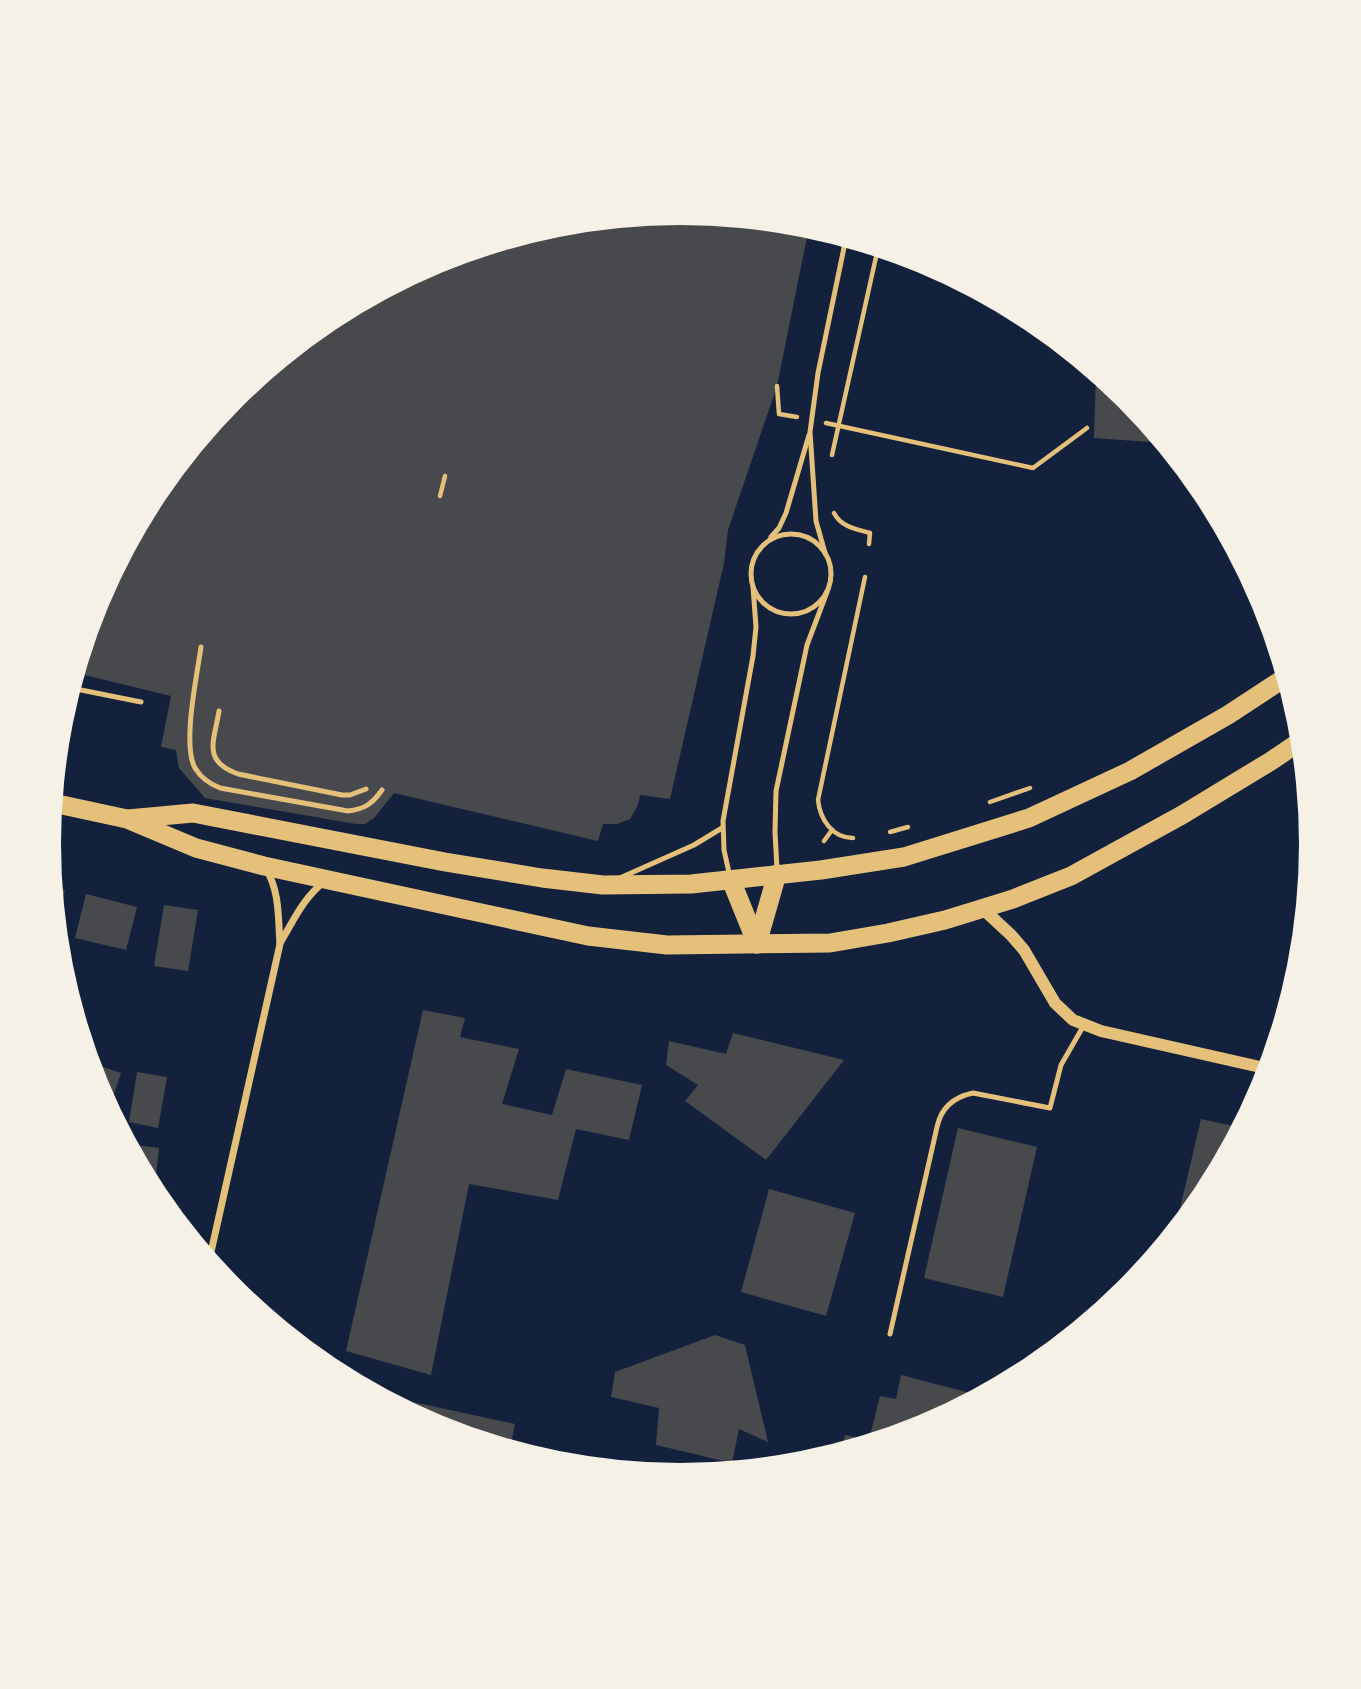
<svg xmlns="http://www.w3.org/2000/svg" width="1361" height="1689" font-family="'Varela Round',sans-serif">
  <rect width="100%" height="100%" fill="#14213d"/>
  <g fill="#48494c">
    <path d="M681,213L809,227L777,386L728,530L724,563L670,799L640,795L638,805L630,819L617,824H603L598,841L394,793L374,818L365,824H356L205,798L179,768L176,750L161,747L171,696L76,673L97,602L156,493L234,398L330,319L439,261L558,225Z"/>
    <path d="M1096,373L1127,398L1159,437L1150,442L1094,438Z"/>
    <path d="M53,887L65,890L57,920H56Z"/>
    <path d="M86,894L137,907L126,950L75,938Z"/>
    <path d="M164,905L198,910L188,971L154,966Z"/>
    <path d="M423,1010L465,1018L460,1037L519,1049L502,1104L552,1115L566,1069L642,1085L629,1140L576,1129L558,1200L469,1184L431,1375L346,1351Z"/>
    <path d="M733,1033L844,1060L766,1160L685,1101L698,1085L666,1065L669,1041L726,1054Z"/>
    <path d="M94,1064L121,1073L109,1109L97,1086L92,1070Z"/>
    <path d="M137,1072L167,1077L158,1128L129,1122Z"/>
    <path d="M1201,1119L1242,1128L1205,1196L1174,1234Z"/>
    <path d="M958,1128L1037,1147L1003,1297L924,1278Z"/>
    <path d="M128,1144L159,1148L154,1192L135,1157Z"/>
    <path d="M769,1189L855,1213L826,1316L741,1292Z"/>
    <path d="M715,1335L745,1345L768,1442L739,1429L732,1463L656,1445L659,1408L611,1397L615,1372Z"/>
    <path d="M901,1375L970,1393L968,1403L922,1428L841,1453L845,1435L869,1440L880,1396L896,1399Z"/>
    <path d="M376,1394L515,1424L510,1449L438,1428Z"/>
  </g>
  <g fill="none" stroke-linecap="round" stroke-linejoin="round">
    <g stroke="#e5c07b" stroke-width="4.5">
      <path d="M777,386L779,414L797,417"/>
      <path d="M826,423L1033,468L1087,428"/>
      <path d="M832,455L878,248"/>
      <path d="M440,496L445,476"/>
      <path d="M834,513C841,527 856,529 870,533L869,544"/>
      <path d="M990,802L1030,788"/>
      <path d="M890,832L908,827"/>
      <path d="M853,838C832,838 820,819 818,800L865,577"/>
      <path d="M824,841L832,830"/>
    </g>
    <g stroke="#e5c07b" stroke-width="5">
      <circle cx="791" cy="574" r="40"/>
      <path d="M771,537L779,528L786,513L809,435"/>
      <path d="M825,553L816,521L810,432L818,373L846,238"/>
      <path d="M201,647C197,676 182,744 195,768C201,778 210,784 220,788L348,811C365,809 372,804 382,790"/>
      <path d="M71,688L141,702"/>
      <path d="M219,711C214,742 202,761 238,774L342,795H350L366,789"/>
      <path d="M777,869L775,832L776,791L807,645L827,592"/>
      <path d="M622,877L694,845L722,828"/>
      <path d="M730,877L724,850L723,821L753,656L756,627L753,587"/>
      <path d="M890,1334L937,1127C941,1108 954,1097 973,1093L1050,1108L1061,1065L1084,1025"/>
    </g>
    <g stroke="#e5c07b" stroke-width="7">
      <path d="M280,943C293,922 303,898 324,882"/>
      <path d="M209,1261L280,944C278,918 280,892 266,869"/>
    </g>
    <path stroke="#e5c07b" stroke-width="12" d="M983,909L1011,935L1024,950L1055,1003L1073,1020L1101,1031L1269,1069"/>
    <g stroke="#e5c07b" stroke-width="19">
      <path d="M53,803L127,819L196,848L264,866L588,936L667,945L830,943L888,933L945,920L1013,899L1071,876L1182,815L1271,761L1302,740"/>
      <path d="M128,819L193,813L445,862L542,878L603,885L691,884L821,870L904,857L1029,818L1130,771L1228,715L1286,677"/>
      <path d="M731,880L757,944"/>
      <path d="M757,944L777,874"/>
    </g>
  </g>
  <path d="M0 0H1361V1689H0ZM61 844a619 619 0 1 1 1238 0a619 619 0 1 1-1238 0Z" fill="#f6f1e7" fill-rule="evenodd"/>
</svg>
